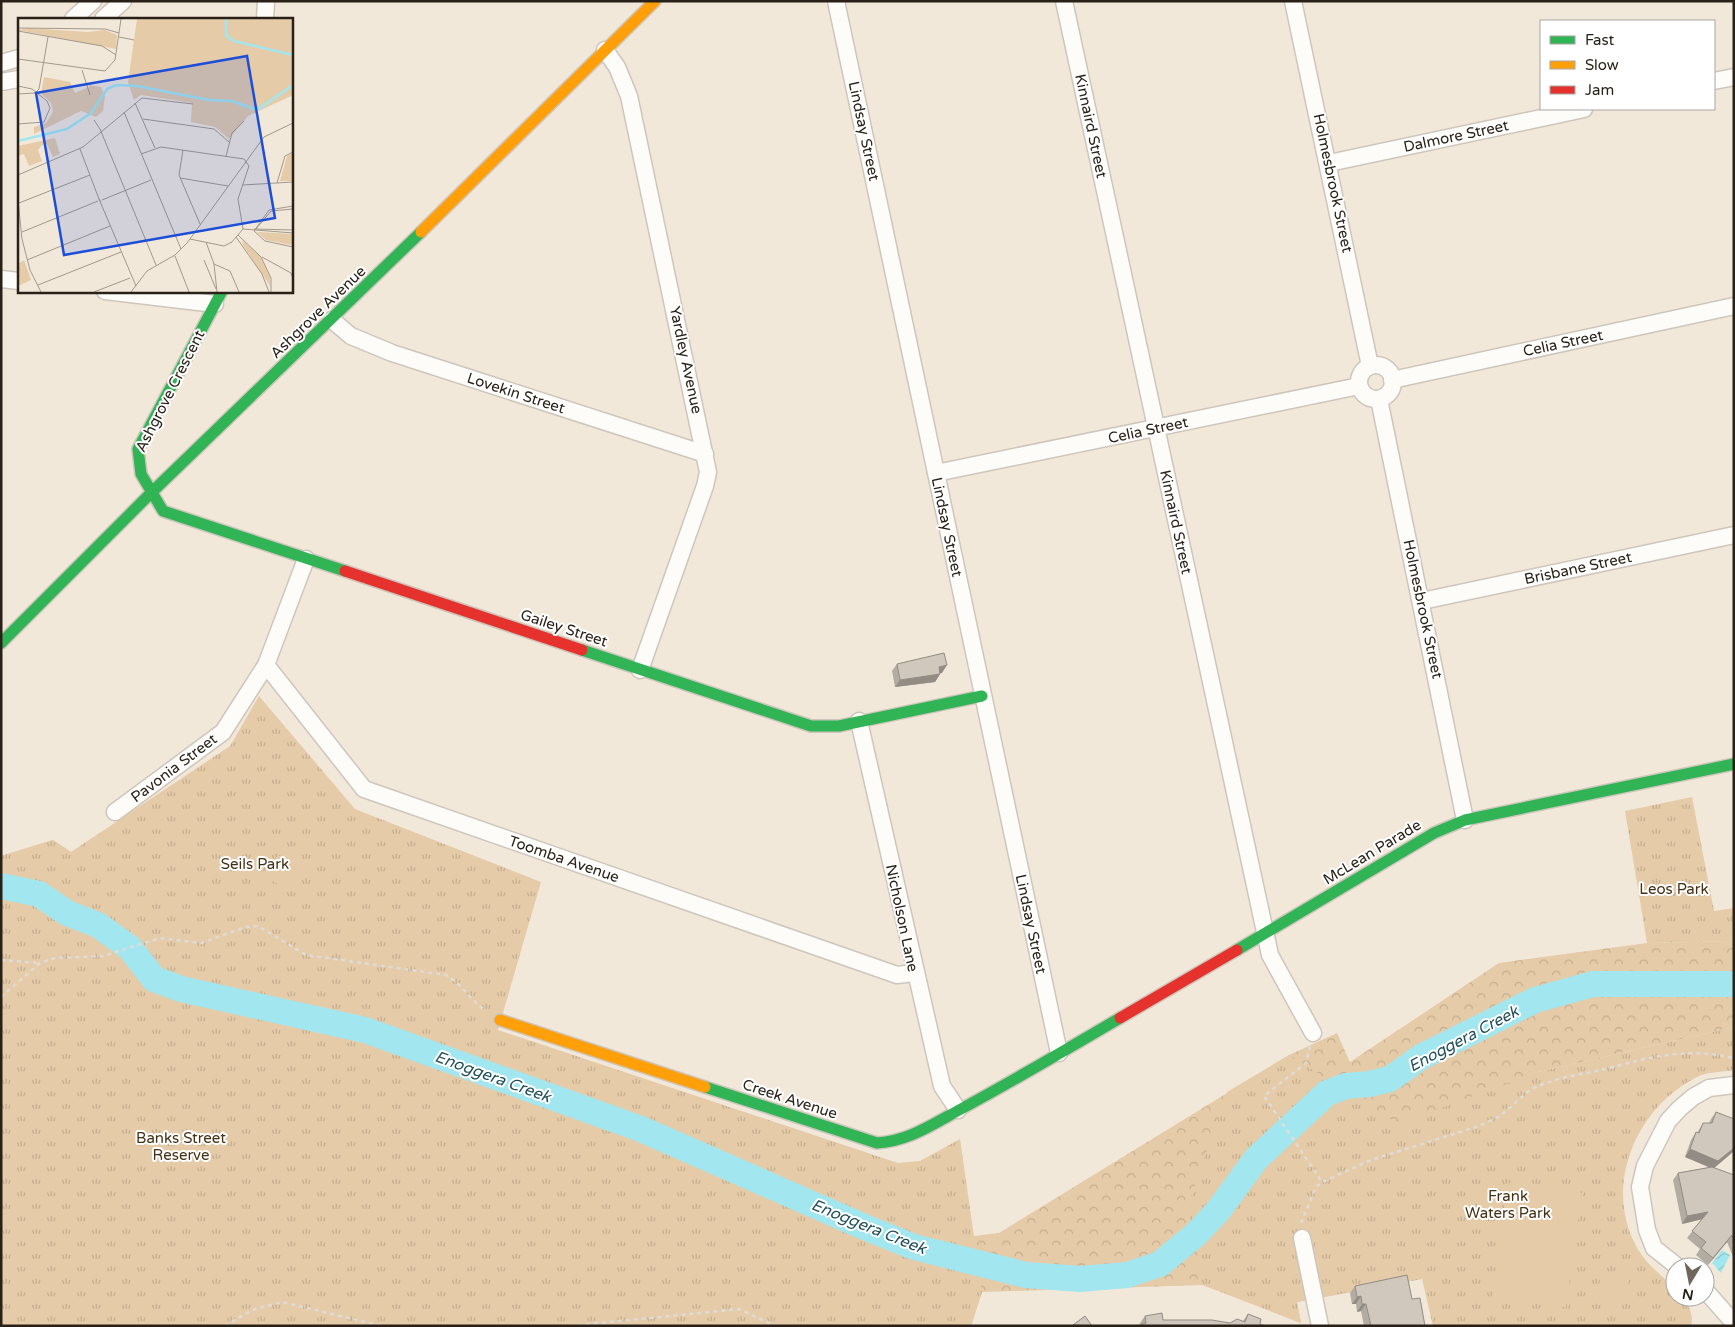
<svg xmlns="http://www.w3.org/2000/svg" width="1735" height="1327" font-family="'Varela Round',sans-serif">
  <defs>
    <pattern id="forest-crowns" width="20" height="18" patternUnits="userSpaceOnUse" patternTransform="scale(1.25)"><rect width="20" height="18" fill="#e5cba8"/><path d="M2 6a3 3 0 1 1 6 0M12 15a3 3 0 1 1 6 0" fill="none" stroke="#c4ae90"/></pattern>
    <pattern id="park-tufts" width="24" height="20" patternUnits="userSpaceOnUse" patternTransform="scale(1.25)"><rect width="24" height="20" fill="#e5cba8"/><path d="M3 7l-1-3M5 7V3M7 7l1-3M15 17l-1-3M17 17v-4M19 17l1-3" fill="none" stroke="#c4ae90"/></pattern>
    <pattern id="water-waves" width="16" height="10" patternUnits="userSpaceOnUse" patternTransform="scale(1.25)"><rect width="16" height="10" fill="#a2e7f0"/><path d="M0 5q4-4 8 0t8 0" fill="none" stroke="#8cc6cd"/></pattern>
  </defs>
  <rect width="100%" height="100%" fill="#f2e8da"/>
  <path fill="url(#forest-crowns)" d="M53,840L71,852L485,1060L974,1236L999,1233L1289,1055L1337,1033L1350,1062L1499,963L1647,943L1734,941V1027L1538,1072L1422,1279L1297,1302L1301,1323L1203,1285L982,1292L971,1326L1,856Z"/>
  <g fill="url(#park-tufts)">
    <path d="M259,696L355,809L541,882L498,1030L898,1163L920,1161L960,1139L982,1292L971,1326H1V856L53,840L71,852L230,746Z"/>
    <path d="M1692,797L1714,911L1734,908V941L1647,943L1625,811Z"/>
    <path d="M1734,1027V1070C1722,1072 1707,1072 1697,1077C1635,1108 1601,1189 1639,1251C1647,1265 1664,1277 1675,1289V1297H1682C1689,1304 1694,1316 1691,1326H1433L1422,1279L1297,1302L1301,1323L1203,1285L1188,1206L1227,1092L1289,1055L1398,1124L1538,1072Z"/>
  </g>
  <g fill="#e5cba8">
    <path d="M278,855L299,867L287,889L265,877Z"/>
    <path d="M1508,1183L1582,1193L1566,1307L1492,1297Z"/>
    <path d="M1601,1274L1629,1278L1625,1302L1597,1297Z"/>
  </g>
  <path fill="url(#water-waves)" d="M1722,1250L1730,1255L1721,1273L1712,1263Z"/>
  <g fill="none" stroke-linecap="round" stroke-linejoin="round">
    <path stroke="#a2e7f0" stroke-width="26" d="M1,886L39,894L67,913L98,925L130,948L154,979L181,989L365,1030L641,1129L862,1226L914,1247L1026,1275L1080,1279L1127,1275L1160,1264L1195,1235L1218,1211L1256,1159L1327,1093L1346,1086L1369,1084L1390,1079L1421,1057L1535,1000L1593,984H1734"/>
    <g stroke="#cec6bc" stroke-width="19">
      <g id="street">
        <path d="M836,1L1059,1053"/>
        <path d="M1064,1L1270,955L1313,1033"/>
        <path d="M1293,1L1370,366"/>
        <path d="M73,19L93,1"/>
        <path d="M103,19L123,1"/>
        <path d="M265,19L266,1"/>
        <path d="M605,50L617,67L629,96L708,472L705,486L640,670"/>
        <path d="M1,63L19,58"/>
        <path d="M1714,81L1734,77"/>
        <path d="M1,82L19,79"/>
        <path d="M1329,163L1584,109"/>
        <path d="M1,279L19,281"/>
        <path d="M105,291L215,304"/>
        <path d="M332,320L351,336L392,353L705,454"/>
        <circle cx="1376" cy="382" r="17"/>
        <path d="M1392,380L1734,306"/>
        <path d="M1379,399L1465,820"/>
        <path d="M936,473L1359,386"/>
        <path d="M1422,601L1734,535"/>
        <path d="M266,665L364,789L897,975L914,973"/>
        <path d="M859,721L942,1086L958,1110"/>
        <path d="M115,812L223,732L266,665L306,559"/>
        <path d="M1302,1238L1320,1326"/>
        <path d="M1678,1267L1654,1248L1647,1230L1640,1187L1645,1166L1668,1121L1679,1109L1693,1097L1709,1088L1734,1085"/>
        <path d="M1705,1290L1734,1323"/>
      </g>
    </g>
    <g stroke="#cec6bc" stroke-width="14">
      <g id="fast">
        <path d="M222,291L138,449L141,474L163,511L345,571"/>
        <path d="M1,643L152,492L421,232"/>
        <path d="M582,650L811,726H839L982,696"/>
        <path d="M1237,950L1434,833L1465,820L1734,764"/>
        <path d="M705,1087L877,1143C909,1141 933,1124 961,1109C1015,1080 1067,1049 1120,1018"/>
      </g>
    </g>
    <g stroke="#cec6bc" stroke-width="14">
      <g id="slow">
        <path d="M421,232L655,1"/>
        <path d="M500,1020L705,1087"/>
      </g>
    </g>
    <g stroke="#cec6bc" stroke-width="14">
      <g id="jam">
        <path d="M345,571L582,650"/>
        <path d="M1120,1018L1237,950"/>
      </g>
    </g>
    <g stroke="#dfdcd8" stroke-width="2.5" stroke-dasharray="4 4" stroke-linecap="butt">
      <path d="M1,960L40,963"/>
      <path d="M1,997L40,963L55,958L103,956L160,938L201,943L246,927L258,926L306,955L446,975C463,985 470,1000 486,1011"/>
      <path d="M1310,1046L1306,1063L1264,1096L1322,1182"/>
      <path d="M1301,1223L1316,1187L1322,1182L1371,1160L1479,1126L1500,1116L1531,1089L1546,1083C1565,1076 1585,1074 1605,1069C1651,1057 1686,1047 1734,1058"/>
      <path d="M225,1326L252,1310L282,1302L382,1326"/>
      <path d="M570,1326L739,1309L775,1326"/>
    </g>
    <use href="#street" stroke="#fdfcf9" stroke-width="16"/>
    <use href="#fast" stroke="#30b455" stroke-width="11"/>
    <use href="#slow" stroke="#ff9f0a" stroke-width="11"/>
    <use href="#jam" stroke="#e5322d" stroke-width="11"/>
  </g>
  <g fill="#b3aca2">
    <path d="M897,664L942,673H940V674L935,682L895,687L892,671Z"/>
    <path d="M1716,1112L1733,1119L1734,1114V1151L1714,1168L1734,1175V1259L1727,1242L1708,1265L1696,1255L1700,1249L1687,1238L1702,1219L1682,1224L1673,1180L1678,1173L1710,1167L1685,1157L1691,1140L1696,1132L1697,1133L1703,1123H1709L1711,1119Z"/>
    <path d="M1355,1286L1412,1299L1425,1326H1364L1361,1311L1357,1312L1356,1304H1352L1350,1293Z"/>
    <path d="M1248,1314L1260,1324L1140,1325V1323L1145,1316L1163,1320L1230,1323L1243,1321Z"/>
  </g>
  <g fill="#928c84">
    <path d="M947,665L942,673L933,675L939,667Z"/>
    <path d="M940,674L935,682L895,687L900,680Z"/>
    <path d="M1734,1148V1151L1713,1169L1685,1157L1690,1149Z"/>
    <path d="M1708,1212L1703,1219L1682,1224L1687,1216Z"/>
    <path d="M1732,1235L1727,1242L1708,1265L1713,1258Z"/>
    <path d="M1361,1296L1356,1304H1352L1357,1297Z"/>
    <path d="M1362,1304H1366L1361,1311L1357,1312Z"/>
  </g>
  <g fill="#d0c8bc" stroke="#928c84">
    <path d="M944,653L947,665L939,667L940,674L900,680L897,664Z"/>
    <path d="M1716,1112L1734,1119V1148L1718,1161L1690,1149L1696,1132L1699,1133L1703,1123H1712Z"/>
    <path d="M1712,1167L1734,1175V1240L1732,1235L1713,1258L1701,1248L1706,1242L1692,1231L1708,1212L1687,1216L1678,1173Z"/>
    <path d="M1407,1275L1412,1299L1420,1298L1425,1326H1371L1366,1304H1362L1361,1296L1357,1297L1355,1286Z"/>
    <path d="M1162,1313L1163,1320H1212L1230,1323L1237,1319L1245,1322L1248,1314L1261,1319L1260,1324L1265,1326H1138L1146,1323L1145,1316Z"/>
    <path d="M1085,1316L1092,1326L1073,1325Z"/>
  </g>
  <g text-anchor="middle" stroke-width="4" stroke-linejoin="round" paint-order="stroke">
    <g font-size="15" fill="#292118" stroke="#fff">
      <text transform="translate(1091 126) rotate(78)" y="5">Kinnaird Street</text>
      <text transform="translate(864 131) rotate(78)" y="5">Lindsay Street</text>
      <text transform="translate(1456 136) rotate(-12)" y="5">Dalmore Street</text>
      <text transform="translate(1333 183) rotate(78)" y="5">Holmesbrook Street</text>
      <text transform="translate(318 312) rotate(-44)" y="5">Ashgrove Avenue</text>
      <text transform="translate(1563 343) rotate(-12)" y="5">Celia Street</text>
      <text transform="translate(686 360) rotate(78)" y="5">Yardley Avenue</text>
      <text transform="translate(170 391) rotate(-63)" y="5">Ashgrove Crescent</text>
      <text transform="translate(516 393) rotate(18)" y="5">Lovekin Street</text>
      <text transform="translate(1148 430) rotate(-12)" y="5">Celia Street</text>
      <text transform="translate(1176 522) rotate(78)" y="5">Kinnaird Street</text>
      <text transform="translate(947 527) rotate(78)" y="5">Lindsay Street</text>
      <text transform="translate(1578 568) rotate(-12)" y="5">Brisbane Street</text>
      <text transform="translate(1423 609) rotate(78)" y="5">Holmesbrook Street</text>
      <text transform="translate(564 628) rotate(18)" y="5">Gailey Street</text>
      <text transform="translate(174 768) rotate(-37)" y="5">Pavonia Street</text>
      <text transform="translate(1372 852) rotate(-31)" y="5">McLean Parade</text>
      <text transform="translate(564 859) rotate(19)" y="5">Toomba Avenue</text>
      <text transform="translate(902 918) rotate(78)" y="5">Nicholson Lane</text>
      <text transform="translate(1031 924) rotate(78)" y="5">Lindsay Street</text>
      <text transform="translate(790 1099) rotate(18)" y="5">Creek Avenue</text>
    </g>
    <g font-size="15" fill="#443014" stroke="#fff">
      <text x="255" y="869">Seils Park</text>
      <text x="1674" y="894">Leos Park</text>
      <text x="181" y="1143">Banks Street<tspan x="181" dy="17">Reserve</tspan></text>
      <text x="1508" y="1201">Frank<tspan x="1508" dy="17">Waters Park</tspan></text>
    </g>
    <g font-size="16" font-style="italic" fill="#214f58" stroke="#fff">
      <text transform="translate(1463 1038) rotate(-28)" y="6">Enoggera Creek</text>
      <text transform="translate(493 1076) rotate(20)" y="6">Enoggera Creek</text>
      <text transform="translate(869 1226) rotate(22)" y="6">Enoggera Creek</text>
    </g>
  </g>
  <g transform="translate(18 18)">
    <rect width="275" height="275" fill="#f2e8da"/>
    <path d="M119,1H275V77L230,98L211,121L197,109L173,104L174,85L123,77L116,82L110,64ZM10,10L70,14L87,12L99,17L98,31L0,12ZM26,59L52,64L57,75L71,69V67L83,69L87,78L85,93L78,99L63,93L16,116V109L28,105L35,94L33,85L23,75ZM37,120L42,136L35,139L29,126L24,127L20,132L24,143L11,148L6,136L0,138V128ZM275,135V163H262L269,138ZM239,214L275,216V222L273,227L248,222ZM224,222L242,238L252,259V268L225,227ZM6,242L13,262L0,268V246Z" fill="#e5cba8"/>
    <path d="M38 81a6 6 0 1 1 12 0a6 6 0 1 1-12 0Z" fill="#e5cba8"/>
    <path fill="none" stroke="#a2e7f0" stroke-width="2.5" d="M208,1V17L216,23L275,37M0,123L49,111L73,95L89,71L98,67L119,68L191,82L214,83L239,92L275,67"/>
    <path fill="none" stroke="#a2988c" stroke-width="1" d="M0,10L87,11L101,15M0,13L84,28L98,37M101,19L116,22M0,41L87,53L97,42L103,1M64,52L72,77M0,68L14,71L29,83L32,90L26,104L0,106M17,75L21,71L30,19M0,76L17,75M117,85L137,130M106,94L163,231M125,101L196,111L211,124M76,102L82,111L138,247M62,131L81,181M165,132L161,157L182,206M123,136L143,129L226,141L231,148L220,181L225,211L213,225M208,138L214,115L226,103M0,157L65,129L124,80L175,86M162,160L210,168M259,165L267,138L275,134M225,167L275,164M0,182L4,221L12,252L23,274M84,182L133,162M83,184L81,181L118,268M1,185L72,157M225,211L275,215M236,211L275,212M238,211L253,193L275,191M236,213L251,192L275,188M236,213L247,223L275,229M4,214L80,183M220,217L243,239L253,260V274M218,219L244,256L251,274M172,221L206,228L214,224M188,224L196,246L199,274M157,238L171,274M244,239L273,255L275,261M9,242L92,208M186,242L198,271M196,246L212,253L221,274M20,267L103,234M76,274L112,260M113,274L129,253L157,237L169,225L246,119L275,105"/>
    <path fill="#1d4ed8" fill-opacity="0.15" stroke="#1d4ed8" stroke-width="2.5" d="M229,38L257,200L46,237L18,75Z"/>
    <rect width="275" height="275" fill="none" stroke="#292118" stroke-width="2.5"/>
  </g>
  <rect width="1735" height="1327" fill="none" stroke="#292118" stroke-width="5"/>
  <rect x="1540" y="20" width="175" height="90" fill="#ffffff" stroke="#a9a6a3"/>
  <rect x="1550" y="36" width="25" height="8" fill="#30b455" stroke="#a9a6a3"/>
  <text x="1585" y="45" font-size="15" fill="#292118">Fast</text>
  <rect x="1550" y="61" width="25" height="8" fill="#ff9f0a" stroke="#a9a6a3"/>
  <text x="1585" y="70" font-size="15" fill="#292118">Slow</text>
  <rect x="1550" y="86" width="25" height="8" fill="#e5322d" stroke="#a9a6a3"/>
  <text x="1585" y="95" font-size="15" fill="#292118">Jam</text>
  <g transform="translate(1690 1282) rotate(190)"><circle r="24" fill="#ffffff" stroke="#a9a6a3"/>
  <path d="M0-4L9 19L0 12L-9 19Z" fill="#6f675c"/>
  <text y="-8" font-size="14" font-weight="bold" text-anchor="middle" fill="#292118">N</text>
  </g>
</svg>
